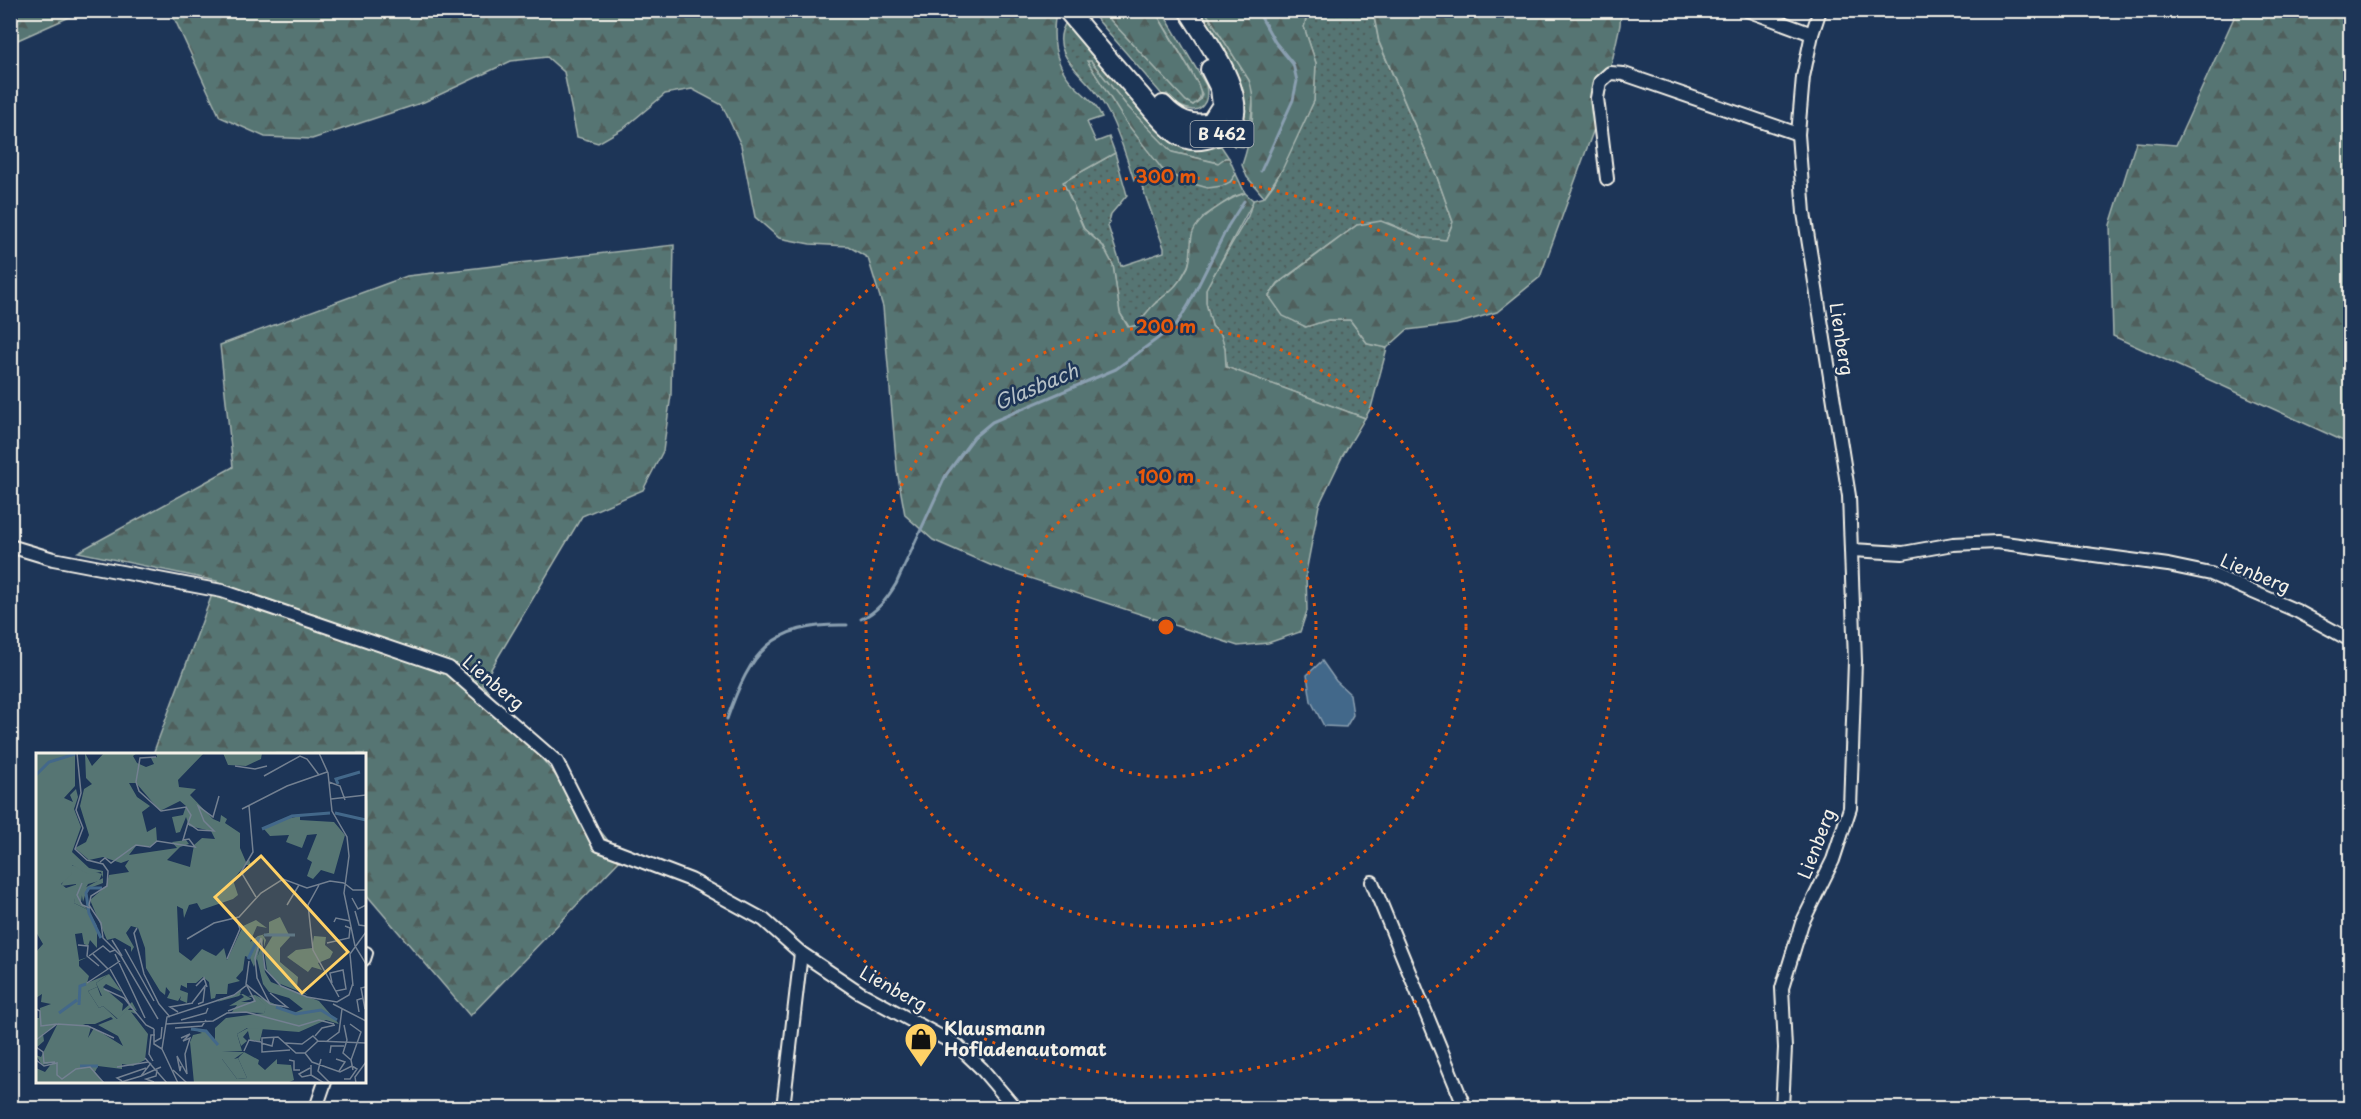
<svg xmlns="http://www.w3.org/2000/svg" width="2361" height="1119" font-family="'Playpen Sans',sans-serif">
  <defs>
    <pattern id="grass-dots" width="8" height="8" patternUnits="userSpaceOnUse" patternTransform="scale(1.5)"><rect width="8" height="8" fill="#567573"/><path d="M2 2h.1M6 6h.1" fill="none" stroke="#505e5c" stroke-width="1.8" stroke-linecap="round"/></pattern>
    <pattern id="forest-firs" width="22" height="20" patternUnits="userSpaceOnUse" patternTransform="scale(1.5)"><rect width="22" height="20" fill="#567573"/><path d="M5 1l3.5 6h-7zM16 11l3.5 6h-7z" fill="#505e5c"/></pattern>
  </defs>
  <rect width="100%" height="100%" fill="#1d3557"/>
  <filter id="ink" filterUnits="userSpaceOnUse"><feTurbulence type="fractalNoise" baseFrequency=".0167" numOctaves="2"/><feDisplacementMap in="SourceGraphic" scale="12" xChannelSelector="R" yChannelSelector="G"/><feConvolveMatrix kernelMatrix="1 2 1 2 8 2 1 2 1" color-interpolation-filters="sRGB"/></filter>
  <g filter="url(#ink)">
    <g fill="url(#grass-dots)" stroke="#a5b3ae" stroke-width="1.5">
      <path d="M1090,11H1102L1186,101L1193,105L1200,100L1202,94L1190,69L1155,11H1162L1206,85C1210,102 1201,116 1182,107C1176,104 1172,99 1167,94L1164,97Z"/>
      <path d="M1194,11H1205L1249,80L1253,91V100L1248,147L1234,146L1229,141V137C1242,124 1249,109 1242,91Z"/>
      <path d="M1308,11H1373L1379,43L1437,177L1453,222L1446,240L1423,238L1388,223L1357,225L1278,283L1269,296L1305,327L1328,320H1350L1368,344L1387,348L1371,408L1365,418L1226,367L1225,348L1221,335L1212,326L1206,303V288L1248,216L1253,200L1264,197L1274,184L1314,101L1316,63L1304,27Z"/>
      <path d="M1067,21L1193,148L1221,146L1229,158H1225L1219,163L1172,152L1160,142L1127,106L1091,61L1162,169L1230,182L1236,174L1245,193L1233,197L1203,217L1188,266L1180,280L1170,293L1156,302L1135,326L1129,327L1120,313L1113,265L1103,246L1084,229L1063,182L1115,153L1127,195L1111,214L1108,226L1121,266L1164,252V248L1139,178L1134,180C1126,157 1119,131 1107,110C1104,104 1099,97 1095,91C1079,71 1047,50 1067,21Z"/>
    </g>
    <g fill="url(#forest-firs)" stroke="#a5b3ae" stroke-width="1.5">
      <path d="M10,11L11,10L90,11L74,15L11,43Z"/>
      <path d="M164,11H1047L1055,18C1052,42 1056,67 1074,85C1085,96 1095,102 1102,117L1087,122L1096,142L1109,137L1115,153L1063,182L1084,229L1103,246L1113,265L1120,313L1128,327L1135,326C1143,319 1149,308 1157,302C1170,291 1180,284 1188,267C1192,257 1190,245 1192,235C1196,218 1230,198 1245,193L1253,200L1252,204L1206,289V303L1212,326L1221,335L1225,348L1226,367L1365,418L1343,455L1319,505L1306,572L1307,611L1300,632L1268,643L1238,646L990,565L933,540L905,515L897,471L883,307L868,258L848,246L810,244L779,238L755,217L741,145L722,105L692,89L665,94L624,128L598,143L577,137L564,72L547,57L511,61L424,102L312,139L265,137L220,117L175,20Z"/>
      <path d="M1102,11H1155L1198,84C1202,95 1202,98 1193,105L1186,101Z"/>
      <path d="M1205,11H1308L1304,27L1316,63L1314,101L1282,170L1264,197L1247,177L1242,165C1250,142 1258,103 1249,80Z"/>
      <path d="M1373,11H1621L1620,25L1602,107L1540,277L1497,312L1456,324L1407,330L1387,348L1368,344L1350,320H1328L1306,327L1283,316L1269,296L1278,284L1357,225L1381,221L1423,238L1446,240L1453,222L1437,177L1379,42Z"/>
      <path d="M2237,11H2350V444L2113,336L2110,225L2136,142L2176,145Z"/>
      <path d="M1087,61H1091L1127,106L1172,152L1218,163L1225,158H1229L1236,174L1230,182L1222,186L1208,188L1183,181L1162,169L1125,121Z"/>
      <path d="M674,245L671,395L663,451L643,490L582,516L482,684L622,858L470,1016L365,893L364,754H153L217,581L78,552L233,467L220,345L407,276Z"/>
    </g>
    <path fill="#43688a" stroke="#8a9fb0" stroke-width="1.5" d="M1322,661L1336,681L1350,694L1353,715L1346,727L1324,726L1311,701L1307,675Z"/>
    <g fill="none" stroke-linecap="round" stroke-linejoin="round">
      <g stroke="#8a9fb0" stroke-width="3">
        <path d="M1257,10L1275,42L1293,64L1297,81L1293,100L1261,171"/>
        <path d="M861,619C877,612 887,599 896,584L946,475L974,437L992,422L1116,369L1176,325L1189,304L1228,226L1244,201"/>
        <path d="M727,719C751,651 771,623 847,625"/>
      </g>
      <g stroke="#f4f1e8" stroke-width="16">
        <g id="street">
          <path d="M1747,10L1812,34"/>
          <path d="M1607,179L1597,98L1600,82L1610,73L1624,74L1798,134"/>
          <path d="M10,546L53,559L222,591L449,668L557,762L599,845L691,880L764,920L801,953L859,992L958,1046L981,1068L1015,1108"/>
          <path d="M1852,550L1903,553L1953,544L1997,542L2168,565L2211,574L2297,611L2350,640"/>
          <path d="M1372,882L1465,1108"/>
          <path d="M364,959L366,953"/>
          <path d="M316,1108L325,1082"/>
          <path d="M783,1108L801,953"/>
          <path d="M1782,1108L1785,1048L1782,988L1802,923L1833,860L1850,808L1855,661L1849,496L1804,213L1798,134L1803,77L1812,34L1820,10"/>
        </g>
      </g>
      <g stroke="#f4f1e8" stroke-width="22">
        <g id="primary">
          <path d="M1067,10C1091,39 1115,67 1139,94C1151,108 1163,124 1177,134C1189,143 1203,141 1216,136C1267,117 1203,36 1188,10"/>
          <path d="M1163,105C1176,119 1191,127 1211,122L1222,105L1220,89L1210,69"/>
        </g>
      </g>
      <use href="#street" stroke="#1d3557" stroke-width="12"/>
      <use href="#primary" stroke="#1d3557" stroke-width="18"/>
    </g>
  </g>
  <g fill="none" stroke="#e8590c" stroke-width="3" stroke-dasharray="3 6">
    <circle cx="1166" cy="627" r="150"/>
    <circle cx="1166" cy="627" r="300"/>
    <circle cx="1166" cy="627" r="450"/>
  </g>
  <defs>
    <g id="shop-pin" transform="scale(1.725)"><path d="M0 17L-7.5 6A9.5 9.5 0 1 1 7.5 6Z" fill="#ffd166" stroke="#1d3557"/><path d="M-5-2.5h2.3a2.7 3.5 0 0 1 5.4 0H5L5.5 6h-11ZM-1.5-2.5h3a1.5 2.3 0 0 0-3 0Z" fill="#111"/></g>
  </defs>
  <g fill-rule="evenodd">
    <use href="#shop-pin" x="921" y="1039"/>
  </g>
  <g text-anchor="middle" stroke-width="5" stroke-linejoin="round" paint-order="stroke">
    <rect fill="#1d3557" stroke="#b4b9bc" stroke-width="1.5" x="1190.5" y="121" width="63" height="26" rx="4.5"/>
    <g font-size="16" font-weight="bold" fill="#f4f1e8">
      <text x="1222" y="140">B 462</text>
    </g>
    <g font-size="18" fill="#f4f1e8" stroke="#1d3557">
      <text transform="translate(1841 339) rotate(81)" y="6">Lienberg</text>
      <text transform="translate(2255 574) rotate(23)" y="6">Lienberg</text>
      <text transform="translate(493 683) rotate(40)" y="6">Lienberg</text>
      <text transform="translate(1817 844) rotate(-69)" y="6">Lienberg</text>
      <text transform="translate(893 989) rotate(29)" y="6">Lienberg</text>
    </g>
    <g font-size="18" font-weight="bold" fill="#f4f1e8" stroke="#1d3557" text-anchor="start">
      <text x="944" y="1035">Klausmann<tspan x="944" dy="21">Hofladenautomat</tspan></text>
    </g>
    <g font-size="20" font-style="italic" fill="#b6c1c7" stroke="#1d3557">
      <text transform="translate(1036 387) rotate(-23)" y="7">Glasbach</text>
    </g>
  </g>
  <g transform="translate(36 753)">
    <rect width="330" height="330" fill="#1d3557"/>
    <path d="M64,66L65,76L61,104L41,95L49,94L59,86L58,81L64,76L56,75L55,70ZM35,112L66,121L63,128L52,131L46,142L45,149L52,157L38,150L40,131L25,133ZM73,221L86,239L70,231L67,234L87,251L86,258L96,249L101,258L94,255L82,266L67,253L63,255L52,238L61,234V242L66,243L60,230ZM206,236L204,241H207L216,246L205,249H217L218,245L212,243L219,242L231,253L228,260L196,259L201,252L193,253L208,244L205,241L203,243L181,249L187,246L179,247L199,242ZM212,275H227L224,288L214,287L212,278L207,284L211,288L205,293L201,281ZM186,299H208L198,306L202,305L211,325L201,326L186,306Z" fill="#567573"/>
    <path d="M0,0L39,1V33L28,45L37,49L34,42L40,36L42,44L38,56L45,74L36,99L53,115L67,118V130L51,136L47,149L45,137L67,125L65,119L52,121L36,112L35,122L25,131L30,135L42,131L38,150L52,157L61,173V195L54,187L52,193L48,191L46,180L39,181L43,207L52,204L43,208V213L53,223L51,230L73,221L60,230L65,244H61V234L52,238L63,255L67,253L81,266L91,257H99L100,261L95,259L112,281L109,307L97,313L86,311V316L62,313L59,319L68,330H0V315L9,319L16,310L6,312L0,302L5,304L22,270L7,281L8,288L0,295V265H3L4,255L15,251L5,249L6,241L0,245V199L7,191L0,179ZM75,264L77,266L62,272L82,283L87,293L58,275L52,285L55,274L47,271H59ZM49,0L56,13L68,0H101L97,3L101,10L110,14L118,11L115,5L121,4L120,0H168L142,27L143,34L160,36L154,42L177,66L184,69L185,62L191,66L189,70L204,80V95L210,109L213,106L215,112H209L197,127L202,142L197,146L165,157L161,150L153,152L148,165L147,156L141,153L143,199L155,208L166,196L180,203L188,195L191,207L207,173L220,167L231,175L221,173L214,189L222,183L233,180V169L244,164L254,184L244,195V209L262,224L261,235L272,242L242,230L231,217L228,197L237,182H227L230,187L228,194V185L218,214L214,205L209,203L207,217L200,225L204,228L192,231L191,241H180L179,245L175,246L173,229L167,224L160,230H151V235L145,232L144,237L152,240L151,250L144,247L145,243L142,248L131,245L134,239L130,234L129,242L124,238L110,215L109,195L102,175L95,173L90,180L98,194L95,199V194L79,185L71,187L54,147L70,133L73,122L93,119L89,113L93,107L85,110L67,104L53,107L39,95L50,89L53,82L44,53L48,36L56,31L50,25ZM93,30H100L124,58L144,48L150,53L147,62L136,64L140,80L144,79L150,64L153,73L175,78L179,86L166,85L158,92L154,114L131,107L144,94L153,91L150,87L136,89L141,95L93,102L100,93H115L121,88L120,74L111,79L106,59L114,53L101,44ZM187,0H226L225,6L210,13L192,12ZM264,63V67L298,69L309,82L298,121L285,117L277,126L271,123L276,109L271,106L281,81L271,82L266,95L250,89L253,82L234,83L228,76L241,68ZM278,183L290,184L289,192L297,199L294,205L282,210L286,217L276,214L272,219L251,204L260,197L276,195ZM225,189L229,219L235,229L283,248L303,271L290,267L263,279L211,275L201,281L206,298L186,299V306L201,326L211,325L202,305L208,299L223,307L222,311L229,317L241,306V311L255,312L258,327L251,330H158L154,289L157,282L166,280L159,277H170L179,288V275L190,265L228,260L230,253L219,242L258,260L267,256L253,245L233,239L227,231L221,206Z" fill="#567573" fill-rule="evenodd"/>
    <path fill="none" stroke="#43688a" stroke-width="3" d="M0,22L13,9L39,1M302,31L300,26L324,19M299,60L330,67M226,76L256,63L294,60M228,182H259M65,185L53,160L50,140L53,135H66M212,206L223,184M43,252L44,233L50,231M240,254L260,261L285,257L301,267M23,260L41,247M155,276L170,278L182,292M44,313H62"/>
    <path fill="none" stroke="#738091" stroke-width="1.5" d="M41,0L45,40L40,57L47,75L39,96L51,107L67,111L72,118L71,133L55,143L53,152L65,170L67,185L85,203L122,266M283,0L292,20L296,58L311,84L313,103L308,140L319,193L330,211M120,4L104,5L100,29L103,38L125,58L150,54L155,62L152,70M199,13L219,16L231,13M228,23L264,3L271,6L283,22M293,29L304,33L309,47M295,46L330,42M213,53L217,99L205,119L220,144M206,56L251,33L291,19M64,109L69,105L75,110L100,92L114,94L121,88L159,94L153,86L147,87L152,70L162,77L178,78L168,68L162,53L177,64L183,43M46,130L41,142L46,152L54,155M308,130L317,137H330M283,132L272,152L277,197L303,244M316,145L322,156L330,152M251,152L263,132M319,158L323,172L330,173M298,169L300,165L314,168M101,175L98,180L108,221L123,251L134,264M151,186L178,170L203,164L225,140L247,126L271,135L294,128L308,130M76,187L86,203M291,190L313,185L314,175L309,173M42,192L52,193L51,203L63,213M89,196L118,248M57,201L72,216M79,201L109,265M53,203L67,193L74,199L79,197M191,206L204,176L200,165M74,216L94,252M51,230L84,208M296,230L294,220L307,217L310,236L300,238M160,233L168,225L171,234M317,233L314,201L330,179M329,234L325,235L329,256M68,236L88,245L110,272L118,276M234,240L251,254L234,251M156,250L169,233L167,249L162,251M297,251L330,268M0,256L4,258L5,273L21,271M192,258L219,248L210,231L213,208M142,259L134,254L157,250M323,259L321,247L327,245M145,267L170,260L172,255M21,271L52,273L78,285M130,271L177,268L191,260L210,259L263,273L283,267L298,271M314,271L325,279L315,307L317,317M308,272L311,287L307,300L315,307M139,275L166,273L170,267M118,276V291L126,296M279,283L286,275L299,272M0,287L21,271M291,288L303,279L306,256M118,289L125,285L126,274M225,290L236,293L238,284M249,290L266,291L277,283L282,288M0,294L7,299L8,310L19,309M254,297L226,299V285L242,284L260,300H269L282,288L330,290M208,298L213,287L225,289M269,300L276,309L304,319L316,313M294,300L295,293H308M141,303L151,321L149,301L154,285L147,288L154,281L145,285M141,303L144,318L145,313M109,305L131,330M285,306L282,318L294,330M300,306L309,309L303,318M0,307L8,313L21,310V322L26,326L40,316L54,314L68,330M253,307L258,308V317H264M117,308L113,301L115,282H119M275,312V322L288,330M81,314L112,309M274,315L263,321L266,324L275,322M137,317L151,330M105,323L125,314M308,326H314L321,316L316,313M86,328L81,325L110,315M118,329L110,326L120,323L121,317M82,330L105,323L115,310M142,330L126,296L131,264L198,242L211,232L234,251L221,225L219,205L225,185L229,216L245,233L271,244L301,249L313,242L317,230M320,330L319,324L330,309"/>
    <path fill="#ffd166" fill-opacity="0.15" stroke="#ffd166" stroke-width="3" d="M225,103L312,199L266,240L179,144Z"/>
    <rect width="330" height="330" fill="none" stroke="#f4f1e8" stroke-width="3"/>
  </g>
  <circle cx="1166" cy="627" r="9" fill="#e8590c" stroke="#1d3557" stroke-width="3"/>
  <g font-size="18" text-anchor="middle" font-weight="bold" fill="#e8590c" stroke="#1d3557" stroke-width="5" stroke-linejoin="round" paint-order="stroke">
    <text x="1166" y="183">300 m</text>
    <text x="1166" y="333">200 m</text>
    <text x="1166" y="483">100 m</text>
  </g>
  <rect width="2361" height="1119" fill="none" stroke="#1d3557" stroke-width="36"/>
  <rect x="18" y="18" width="2325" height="1083" fill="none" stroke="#f4f1e8" stroke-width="2" filter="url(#ink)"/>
</svg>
